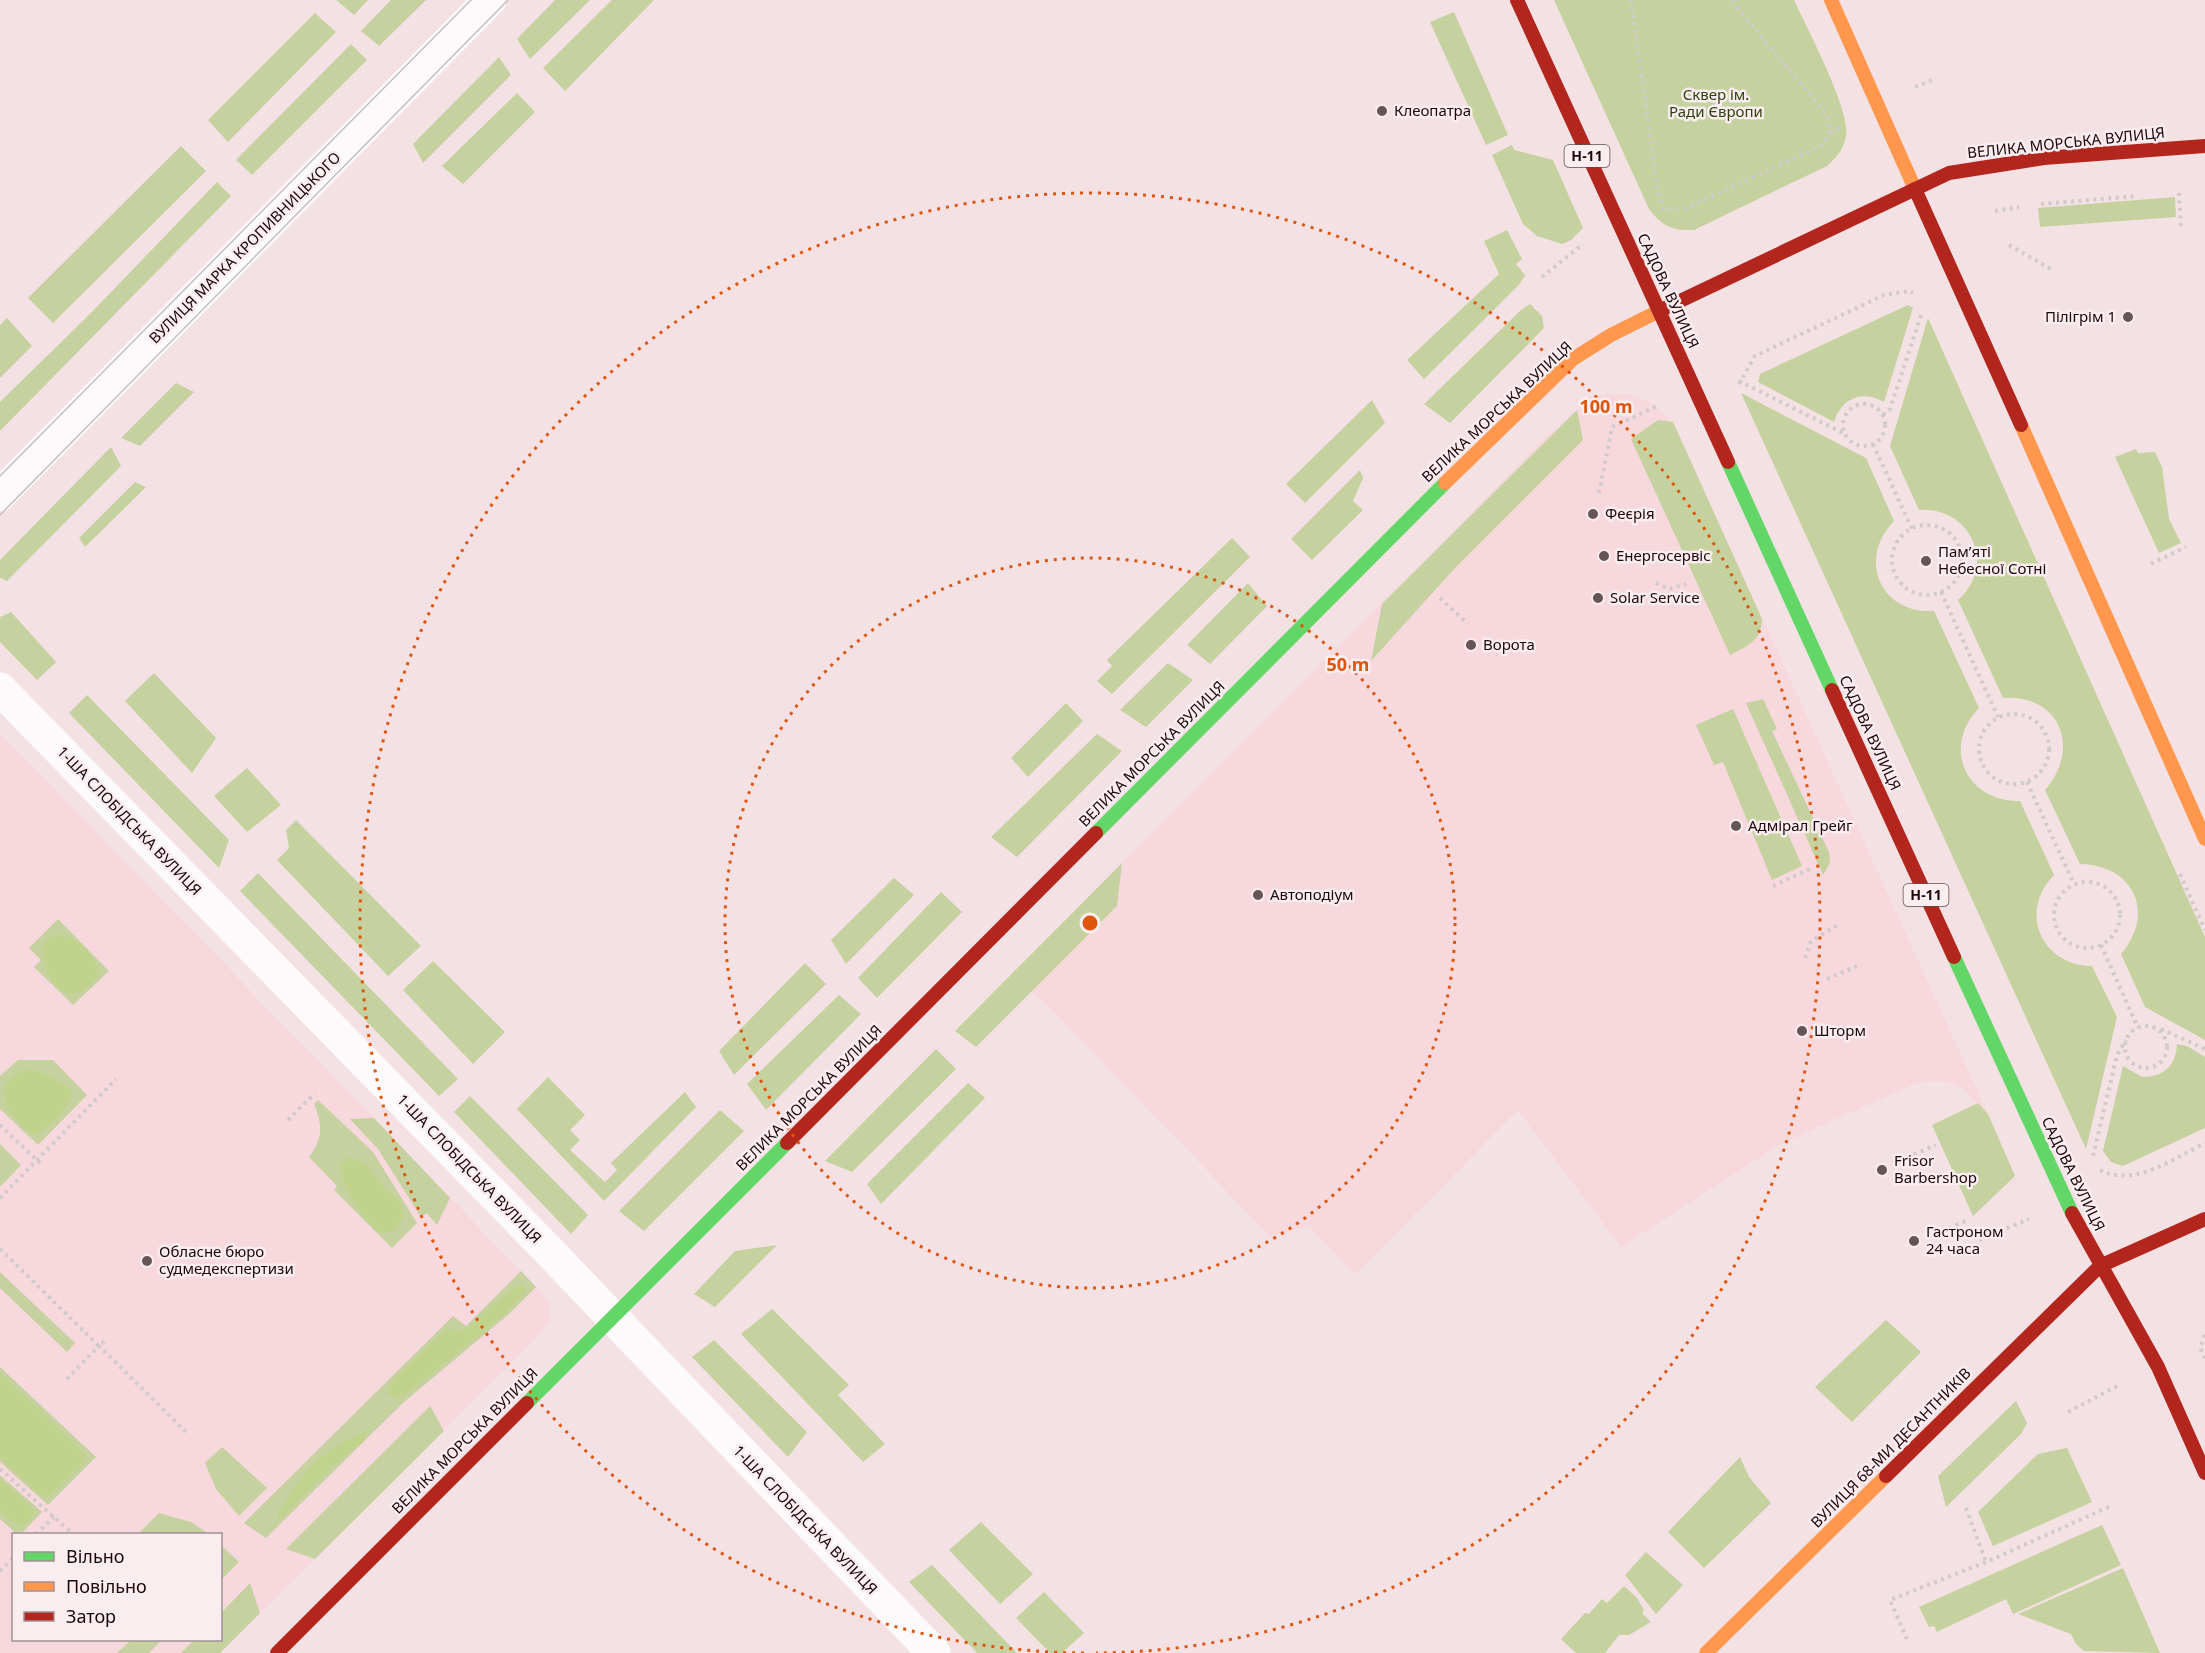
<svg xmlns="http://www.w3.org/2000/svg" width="2205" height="1653" font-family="'Noto Sans',sans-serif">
  <rect width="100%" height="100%" fill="#f4e1e4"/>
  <g fill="#f7d8dd" fill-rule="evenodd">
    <path d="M1623,393L1648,401L1673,422L1988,1114L1964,1089L1947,1081H1924L1910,1086L1780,1144L1621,1247L1518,1110L1355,1274L1308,1226L1271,1237L1048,1006L1011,974L1548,436L1592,396Z"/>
    <path d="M0,733L374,1118L540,1291L550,1305V1318L542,1331L511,1364L220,1653H0ZM14,1534H220V1640H14Z"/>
  </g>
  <g fill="#c5d29f">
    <path d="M336,0H368L354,15Z"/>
    <path d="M391,0H426L379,46L361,31Z"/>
    <path d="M555,0H590L530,59L517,39Z"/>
    <path d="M612,0H654L565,91L543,68Z"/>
    <path d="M1554,0H1794C1806,26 1851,111 1846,135C1844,149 1837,157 1827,166L1694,230C1672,231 1662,226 1649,209Z"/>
    <path d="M1454,12L1508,135L1486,145L1430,22Z"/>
    <path d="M315,13L336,32L228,142L208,120Z"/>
    <path d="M351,44L367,60L252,175L236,160Z"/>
    <path d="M499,57L511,75L423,163L413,144Z"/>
    <path d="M517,93L535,112L463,184L442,166Z"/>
    <path d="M1512,145L1514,150L1553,160L1583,228L1571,240L1562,244L1537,236L1523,224L1492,155Z"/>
    <path d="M181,146L206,171L53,323L28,298Z"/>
    <path d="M217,182L231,196L0,431V402L91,313Z"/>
    <path d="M2175,197L2176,217L2040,227L2038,208Z"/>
    <path d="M1507,230L1522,259L1516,264L1525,275L1519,285L1424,379L1407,360L1499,274L1484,241Z"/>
    <path d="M1530,304L1542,316L1544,328L1450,423L1424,404L1522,309Z"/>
    <path d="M1908,305L1913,308L1884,402C1862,389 1841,399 1834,422L1758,382L1760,374Z"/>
    <path d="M7,318L32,346L0,378V325Z"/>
    <path d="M1928,318L2205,937V1040L2145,1007L2121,954C2156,913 2134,865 2080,864L2045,790C2081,749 2061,694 2003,698L1958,600C1998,565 1970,506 1919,510L1890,446Z"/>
    <path d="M176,383L194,392L140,446L121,438Z"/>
    <path d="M1741,393L1866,458L1894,521C1857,559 1880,614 1934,611L1979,708C1941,747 1966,802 2020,801L2054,875C2018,912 2041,965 2092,966L2117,1017L2086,1149Z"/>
    <path d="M1372,400L1385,423L1305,503L1286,484Z"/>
    <path d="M1577,410L1583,440L1454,569L1371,661L1382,604Z"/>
    <path d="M1658,420L1673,422L1762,619C1762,641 1747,646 1730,655L1631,439Z"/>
    <path d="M111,447L121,466L7,581L0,578V560Z"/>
    <path d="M2136,449L2138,453L2155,452L2162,467L2169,519L2181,543L2159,553L2115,457Z"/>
    <path d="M1360,470L1363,478L1353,501L1363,510L1312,560L1291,539Z"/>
    <path d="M135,482L146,487L85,547L79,538Z"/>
    <path d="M1232,538L1250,557L1112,694L1097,681L1112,666L1107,660Z"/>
    <path d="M1248,583L1267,606L1210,664L1187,645Z"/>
    <path d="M11,612L56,662L37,680L0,642V617Z"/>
    <path d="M1168,663L1193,680L1146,727L1120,710Z"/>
    <path d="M154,673L216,738L192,773L125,701Z"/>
    <path d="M87,695L229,840L219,868L69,713Z"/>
    <path d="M1763,699L1777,729L1772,731L1829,852L1830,863L1823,875L1746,703Z"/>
    <path d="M1066,703L1083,721L1028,777L1011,758Z"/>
    <path d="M1733,709L1802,866L1772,880L1723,762L1714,765L1696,725Z"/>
    <path d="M1097,734L1122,751L1017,857L991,837Z"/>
    <path d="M247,768L281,805L247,832L214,796Z"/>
    <path d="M296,820L421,946L388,976L277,860L289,848L286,830Z"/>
    <path d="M1122,863L1117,906L976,1047L955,1031Z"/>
    <path d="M258,873L458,1079L439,1096L240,891Z"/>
    <path d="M894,878L914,895L846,964L831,940Z"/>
    <path d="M941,892L962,912L877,998L858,978Z"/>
    <path d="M58,919L109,971L73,1005L34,967L41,960L29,948Z"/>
    <path d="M433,961L505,1032L473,1064L403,990Z"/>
    <path d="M805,963L826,984L734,1075L719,1051Z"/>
    <path d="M839,995L861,1014L766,1110L747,1084Z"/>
    <path d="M2177,1044L2187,1046L2205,1057V1128L2123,1166L2111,1162L2103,1151L2123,1066L2142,1077C2164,1077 2176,1066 2177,1044Z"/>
    <path d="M936,1049L956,1069L852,1172L825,1161Z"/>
    <path d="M18,1060H53L87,1095L38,1145L0,1109V1076Z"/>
    <path d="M548,1077L585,1115L570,1130L580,1140L570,1150L605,1182L617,1170L611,1163L685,1092L696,1107L604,1201L517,1109Z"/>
    <path d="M968,1083L985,1098L881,1204L867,1184Z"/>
    <path d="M470,1096L588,1215L571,1234L454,1112Z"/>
    <path d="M318,1100L373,1152L417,1223L392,1248L334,1190L337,1186L309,1157C323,1139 323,1125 314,1104Z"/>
    <path d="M1978,1103L1988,1114L2015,1176L1973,1216L1932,1125Z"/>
    <path d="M720,1110L744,1131L644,1231L619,1211Z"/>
    <path d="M374,1118L450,1198L437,1225L427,1213L421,1217L378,1149L350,1119Z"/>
    <path d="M0,1144L21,1165L0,1187Z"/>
    <path d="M777,1245L715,1307L694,1294L735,1251Z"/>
    <path d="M521,1271L536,1287L509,1314L404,1402L266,1538L244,1523L453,1316L466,1326Z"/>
    <path d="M0,1272L75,1343L67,1352L0,1288Z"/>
    <path d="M772,1309L849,1385L838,1395L885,1444L863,1462L741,1334Z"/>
    <path d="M1886,1320L1921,1352L1852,1422L1815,1387Z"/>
    <path d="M714,1340L807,1432L788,1457L692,1357Z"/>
    <path d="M0,1367L96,1457L48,1505L0,1462Z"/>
    <path d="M2016,1401L2027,1423L2021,1434L1946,1507L1938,1476Z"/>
    <path d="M430,1406L444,1431L315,1559L286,1549Z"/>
    <path d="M222,1447L267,1488L239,1516L216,1489L205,1463Z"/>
    <path d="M2067,1448L2092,1502L1993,1546L1978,1512L2038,1454Z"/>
    <path d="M1740,1457L1749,1477L1771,1503L1704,1568L1668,1532Z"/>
    <path d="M0,1475L42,1512L21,1534H17L0,1519Z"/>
    <path d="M159,1513L191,1522L209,1534H141L139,1533Z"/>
    <path d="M981,1522L1033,1574L1000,1604L949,1550Z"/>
    <path d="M2102,1525L2121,1565L2013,1614L2006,1599L1937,1632L1934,1626L1929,1627L1919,1607Z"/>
    <path d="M223,1547L239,1562L221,1580V1550Z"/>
    <path d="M1646,1552L1683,1585L1656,1614L1625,1575Z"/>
    <path d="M932,1565L1017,1653H977L909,1582Z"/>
    <path d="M2123,1568L2160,1653L2084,1651L2076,1644L2071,1634L2018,1614Z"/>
    <path d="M250,1583L260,1613L220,1653H181L194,1640H220L221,1613Z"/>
    <path d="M1624,1586L1637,1598L1644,1610L1642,1613L1651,1622L1629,1635H1619L1605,1653H1576L1561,1639L1585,1613L1589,1614L1602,1599L1607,1603Z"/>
    <path d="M1044,1592L1084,1633L1062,1653H1050L1016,1618Z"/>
    <path d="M131,1640H162L149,1653H117Z"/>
  </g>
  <g fill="#c0d28c">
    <path d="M60,935C80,936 90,955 100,969C97,979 95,982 87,988C57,1010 35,960 47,938Z"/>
    <path d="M27,1069C45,1072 59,1080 73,1092C65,1113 54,1126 33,1135C22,1128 17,1120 9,1110C0,1087 4,1079 27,1069Z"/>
    <path d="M349,1157L370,1167L380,1183L401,1203L404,1217L393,1232H378C359,1213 343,1191 340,1165Z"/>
    <path d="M521,1283L527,1291L507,1312L404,1396L397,1399L386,1393L395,1378L447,1328L458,1331L467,1329L493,1304Z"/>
    <path d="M0,1373L86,1455L83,1464L48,1498L38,1493L0,1458Z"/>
    <path d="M369,1430L363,1441L320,1477L279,1520L277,1516C307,1467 315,1454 369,1430Z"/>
    <path d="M0,1479L35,1510L29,1521L21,1528L0,1511Z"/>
  </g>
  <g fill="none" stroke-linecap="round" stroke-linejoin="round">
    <g stroke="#d0cacb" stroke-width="4" stroke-dasharray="3 4.5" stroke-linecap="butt">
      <path d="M1631,0L1657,186L1663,209H1684L1822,145L1830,132L1827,115L1731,0"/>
      <path d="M1915,87L1932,80"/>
      <path d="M1830,132L1843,126"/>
      <path d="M2179,193L2181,228"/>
      <path d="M2041,204L2138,196"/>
      <path d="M1995,211L2019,207"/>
      <path d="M2009,245L2054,271"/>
      <path d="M1542,277L1583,244"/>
      <path d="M1739,381L1845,434"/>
      <path d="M1739,384L1755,356L1884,295L1910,291L1913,293"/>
      <circle cx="1864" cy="425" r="21"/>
      <path d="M1883,415L1890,409L1922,312"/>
      <path d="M1873,444L1912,529"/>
      <path d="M1599,493L1612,427L1657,406"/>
      <circle cx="1927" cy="560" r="35"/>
      <path d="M2151,564L2186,547"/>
      <path d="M1656,583L1669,589L1686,584"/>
      <path d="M1941,592L1998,717"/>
      <path d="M1440,598L1468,624"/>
      <circle cx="2014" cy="749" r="35"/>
      <path d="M2027,782L2074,884"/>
      <path d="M2180,874L2205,930"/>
      <circle cx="2087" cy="915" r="33"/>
      <path d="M1773,886L1812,868"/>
      <path d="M2101,945L2138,1028"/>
      <path d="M1805,958L1811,941L1838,925"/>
      <path d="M1827,979L1857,966"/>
      <circle cx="2146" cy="1047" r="21"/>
      <path d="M2161,1029L2205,1049"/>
      <path d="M288,1120L315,1093"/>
      <path d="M0,1125L42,1165"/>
      <path d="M2093,1156L2117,1055L2126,1040"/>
      <path d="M1893,1163L1936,1145"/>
      <path d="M2100,1170C2135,1188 2174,1158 2205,1143"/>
      <path d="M0,1198L116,1079"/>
      <path d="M1928,1237L1968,1220"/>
      <path d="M1979,1240L2029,1219"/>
      <path d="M0,1249L99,1346L107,1339"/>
      <path d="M2205,1335L2200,1348L2205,1358"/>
      <path d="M67,1379L99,1346L187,1433"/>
      <path d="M2068,1412L2121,1384"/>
      <path d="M0,1469L73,1534"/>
      <path d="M1966,1508L1986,1562"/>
      <path d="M36,1534L54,1517"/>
      <path d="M0,1571L14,1557"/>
      <path d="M1907,1639L1890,1600L1986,1562L2113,1505"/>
    </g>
    <g stroke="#fdfafb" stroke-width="33">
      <path d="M0,495L490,0"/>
      <path d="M0,689L546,1248L934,1653"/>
    </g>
    <g stroke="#63d668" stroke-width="14">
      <path d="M1728,462L1832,690"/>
      <path d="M1096,833L1445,483"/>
      <path d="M1954,957L2072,1213"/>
      <path d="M527,1403L787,1143"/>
    </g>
    <g stroke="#ff974d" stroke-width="14">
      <path d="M1831,0L1915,189"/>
      <path d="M2021,425L2205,839"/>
      <path d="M1445,483L1573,359L1611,335L1659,311"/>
      <path d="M1706,1653L1886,1476"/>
    </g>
    <g stroke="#b3261e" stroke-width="14">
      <path d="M1517,0L1728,462"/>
      <path d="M1915,189L2021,425"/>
      <path d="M1659,311L1949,173L2044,158L2205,146"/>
      <path d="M1832,690L1954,957"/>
      <path d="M787,1143L1096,833"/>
      <path d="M2072,1213L2158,1367L2205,1473"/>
      <path d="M1886,1476L2100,1266L2205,1219"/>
      <path d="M277,1653L527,1403"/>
    </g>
    <g stroke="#c5bfc0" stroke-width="1.5">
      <path d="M0,476L471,0"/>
      <path d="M0,515L508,0"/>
    </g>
  </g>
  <g fill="none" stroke="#de550c" stroke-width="3" stroke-dasharray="3 6">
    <circle cx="1090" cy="923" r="365"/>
    <path d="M1084 1653A730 730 0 1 1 1096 1653"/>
  </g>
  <g fill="#675458" stroke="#f9edef" stroke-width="2">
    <circle cx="1382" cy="111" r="6"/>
    <circle cx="2128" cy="317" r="6"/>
    <circle cx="1593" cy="514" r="6"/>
    <circle cx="1604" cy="556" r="6"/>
    <circle cx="1926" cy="561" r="6"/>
    <circle cx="1598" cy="598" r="6"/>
    <circle cx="1471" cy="645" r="6"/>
    <circle cx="1736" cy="826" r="6"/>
    <circle cx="1258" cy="895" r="6"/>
    <circle cx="1802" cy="1031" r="6"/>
    <circle cx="1882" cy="1170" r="6"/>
    <circle cx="1914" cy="1241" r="6"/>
    <circle cx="147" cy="1261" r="6"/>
  </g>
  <g text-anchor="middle" stroke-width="5" stroke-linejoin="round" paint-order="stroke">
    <g fill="#f9edef" stroke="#5e4d50" stroke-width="1.5">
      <rect x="1564.5" y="145" width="45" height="22" rx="4.5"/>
      <rect x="1903.5" y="884" width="45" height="22" rx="4.5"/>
    </g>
    <g font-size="14" font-weight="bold" fill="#1b080c">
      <text x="1587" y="161">Н-11</text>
      <text x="1926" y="900">Н-11</text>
    </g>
    <g font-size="15" fill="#2f410d" stroke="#f9edef">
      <text x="1716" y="100">Сквер ім.<tspan x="1716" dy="17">Ради Європи</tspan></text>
    </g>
    <g font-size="15" fill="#1b080c" stroke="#f9edef" text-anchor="start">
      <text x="1394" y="116">Клеопатра</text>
      <text x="2116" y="322" text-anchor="end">Пілігрім 1</text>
      <text x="1605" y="519">Феєрія</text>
      <text x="1938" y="557">Пам’яті<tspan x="1938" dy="17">Небесної Сотні</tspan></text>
      <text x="1616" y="561">Енергосервіс</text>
      <text x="1610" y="603">Solar Service</text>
      <text x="1483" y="650">Ворота</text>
      <text x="1748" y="831">Адмірал Грейг</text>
      <text x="1270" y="900">Автоподіум</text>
      <text x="1814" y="1036">Шторм</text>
      <text x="1894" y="1166">Frisor<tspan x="1894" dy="17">Barbershop</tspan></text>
      <text x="1926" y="1237">Гастроном<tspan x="1926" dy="17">24 часа</tspan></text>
      <text x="159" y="1257">Обласне бюро<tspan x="159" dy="17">судмедекспертизи</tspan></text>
    </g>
    <g font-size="15" fill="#1b080c" stroke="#f9edef">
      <text transform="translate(2066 143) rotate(-6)" y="5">ВЕЛИКА МОРСЬКА ВУЛИЦЯ</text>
      <text transform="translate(245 248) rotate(-45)" y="5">ВУЛИЦЯ МАРКА КРОПИВНИЦЬКОГО</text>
      <text transform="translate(1668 291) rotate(65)" y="5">САДОВА ВУЛИЦЯ</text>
      <text transform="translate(1497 412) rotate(-43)" y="5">ВЕЛИКА МОРСЬКА ВУЛИЦЯ</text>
      <text transform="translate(1870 733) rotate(65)" y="5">САДОВА ВУЛИЦЯ</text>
      <text transform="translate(1152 754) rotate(-45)" y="5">ВЕЛИКА МОРСЬКА ВУЛИЦЯ</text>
      <text transform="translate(129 821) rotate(46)" y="5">1-ША СЛОБІДСЬКА ВУЛИЦЯ</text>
      <text transform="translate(809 1098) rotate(-45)" y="5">ВЕЛИКА МОРСЬКА ВУЛИЦЯ</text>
      <text transform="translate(469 1169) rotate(46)" y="5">1-ША СЛОБІДСЬКА ВУЛИЦЯ</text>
      <text transform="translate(2073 1174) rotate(64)" y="5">САДОВА ВУЛИЦЯ</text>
      <text transform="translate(465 1441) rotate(-45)" y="5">ВЕЛИКА МОРСЬКА ВУЛИЦЯ</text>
      <text transform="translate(1891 1448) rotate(-45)" y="5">ВУЛИЦЯ 68-МИ ДЕСАНТНИКІВ</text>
      <text transform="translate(805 1520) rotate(46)" y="5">1-ША СЛОБІДСЬКА ВУЛИЦЯ</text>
    </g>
  </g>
  <circle cx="1090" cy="923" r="9" fill="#de550c" stroke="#f9edef" stroke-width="3"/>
  <g font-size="18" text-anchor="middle" font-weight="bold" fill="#de550c" stroke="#f9edef" stroke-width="5" stroke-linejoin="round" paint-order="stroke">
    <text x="1606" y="413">100 m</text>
    <text x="1348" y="671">50 m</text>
  </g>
  <rect x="12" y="1533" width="210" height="108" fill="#f9edef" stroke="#a09194" stroke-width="1.5"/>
  <rect x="24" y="1552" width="30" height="9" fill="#63d668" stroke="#a09194" stroke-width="1.5"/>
  <text x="66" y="1563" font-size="18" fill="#1b080c">Вільно</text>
  <rect x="24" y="1582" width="30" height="9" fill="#ff974d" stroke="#a09194" stroke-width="1.5"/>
  <text x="66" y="1593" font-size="18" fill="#1b080c">Повільно</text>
  <rect x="24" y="1612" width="30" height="9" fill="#b3261e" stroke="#a09194" stroke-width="1.5"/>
  <text x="66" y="1623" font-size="18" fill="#1b080c">Затор</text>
</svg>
